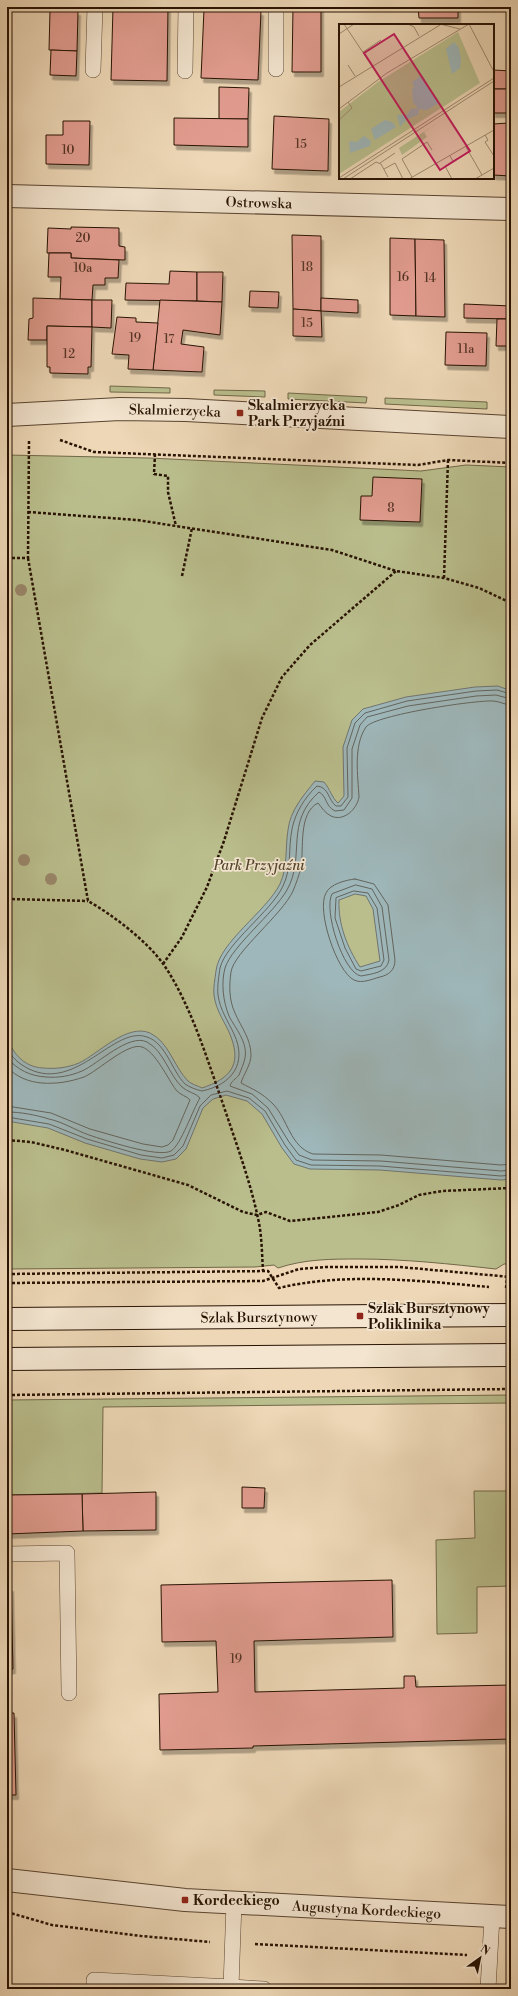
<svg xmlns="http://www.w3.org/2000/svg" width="518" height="1996" font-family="'Libre Bodoni',serif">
  <defs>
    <filter id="shadow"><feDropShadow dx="2.5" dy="4.5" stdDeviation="0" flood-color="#0004"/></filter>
  </defs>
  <rect width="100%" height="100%" fill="#edd7b6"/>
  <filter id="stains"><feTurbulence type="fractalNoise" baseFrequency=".005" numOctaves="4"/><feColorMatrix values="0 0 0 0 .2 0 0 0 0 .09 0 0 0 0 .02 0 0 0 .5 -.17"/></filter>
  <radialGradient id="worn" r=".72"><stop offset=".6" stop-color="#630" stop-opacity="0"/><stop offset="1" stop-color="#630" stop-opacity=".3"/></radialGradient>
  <g fill="#babe8d" stroke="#716848">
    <path d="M110,386L170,388V393L110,392Z"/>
    <path d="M214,390L265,391V397L214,395Z"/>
    <path d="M288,393L367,397L366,403L288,399Z"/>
    <path d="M385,398L487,402V409L385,404Z"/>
    <path d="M7,455L149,458L421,471L466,465L511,467V1264H504L496,1269C450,1264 405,1259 359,1259C331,1259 305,1259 278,1268L274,1265L255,1267L7,1269Z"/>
    <path d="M511,1395V1403L103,1407L102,1493L7,1495V1400Z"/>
    <path d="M474,1491H511V1586L477,1587V1633L437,1634L436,1540L475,1538Z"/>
  </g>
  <path fill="#9eb7ba" stroke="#6f7571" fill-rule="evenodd" d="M498,686L511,691L509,851L511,861V1179L501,1180L380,1170L310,1169L294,1164L282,1148L262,1114L247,1101L226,1095L213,1099L203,1108L186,1149L176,1159L162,1162L140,1159L85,1143L48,1128L7,1121V1039C14,1054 24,1067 43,1068C55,1069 67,1068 79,1063C98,1054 127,1023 150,1033C169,1042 174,1067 188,1081C191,1084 198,1086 202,1088C229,1079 242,1066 231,1037C226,1023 216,1012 214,995C213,988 215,979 216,971C219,942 266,912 280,884C288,866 285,849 288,830C290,811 303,796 315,781L324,782C330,789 332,798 338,803L344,796L343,747L352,720L363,709L406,697L475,687ZM355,894L366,896L373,909L380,961L360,967C347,947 338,924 339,900Z"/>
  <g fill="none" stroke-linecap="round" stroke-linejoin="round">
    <g stroke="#63655e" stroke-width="1">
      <path d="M511,699L496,695L476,696L408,706L367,717L360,725L352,749V798L344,810L335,811C325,806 327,796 319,792C284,823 306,856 287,890C273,914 232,946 225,968C221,983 223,1001 229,1016C235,1028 248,1042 245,1058C244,1063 241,1070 239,1075C236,1079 231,1081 230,1086L252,1094L268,1108L289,1142L299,1155L312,1160L381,1161L501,1171L511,1170"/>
      <path d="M511,705C505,705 499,701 493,701C475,700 375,715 366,727C353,746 358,776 359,797C357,809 344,822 331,816C325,813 322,808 318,803C298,813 304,849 301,868C299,875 296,884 293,891C282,915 234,952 231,972C229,986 229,1000 235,1013C241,1027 251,1039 251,1055C251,1065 243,1075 241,1083C254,1090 261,1092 273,1104C288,1119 290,1147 313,1154L381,1155L501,1165L511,1164"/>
      <path d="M355,879L374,884L388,905L395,960C395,970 389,975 380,977C372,979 362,984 354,980C337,972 316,910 326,893C330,884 346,880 355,879Z"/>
      <path d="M356,885L372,889L382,907L389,960C387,973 371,974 361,976C343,973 323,909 332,894Z"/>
      <path d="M354,891L368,893L377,908L384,960L381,966L361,971L356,969L345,948L335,918L336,898Z"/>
      <path d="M7,1048C12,1058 19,1064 29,1069C77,1092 114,1025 147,1037C166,1043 172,1071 185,1084C189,1087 197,1090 202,1091C231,1085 248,1064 234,1034C228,1021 220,1010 218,995C217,987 219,975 220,968C226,943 271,912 283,886C292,867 288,849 292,829C295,813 305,797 317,786C329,787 328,800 336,806H341L348,797L347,748L355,723L365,713L407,701L476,691L497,690L511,694"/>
      <path d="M7,1058C18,1070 30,1076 46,1077C59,1078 70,1076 82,1071C98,1064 129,1033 147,1042C164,1051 169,1075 182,1087C187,1092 196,1093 200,1098C193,1109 181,1145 171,1151C158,1158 104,1140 89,1135C75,1130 63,1122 49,1119C36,1115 21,1112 7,1112"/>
      <path d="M7,1067C16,1077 29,1082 42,1083C57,1084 69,1082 84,1077C98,1071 128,1042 142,1047C155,1051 168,1079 176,1090C180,1095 187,1096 190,1100L173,1140L168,1145L162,1147L143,1144L90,1129L51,1113L7,1106"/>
      <path d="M7,1117L49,1124L87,1139L141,1155L162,1158L174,1155L183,1146L200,1106L211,1095L227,1091L249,1098L265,1111L285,1145L296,1160L311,1165L380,1166L501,1176L511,1175"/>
    </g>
  </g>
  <g fill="#e19c8f" stroke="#281303" filter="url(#shadow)">
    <path d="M113,7H168L167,81L111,80Z"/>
    <path d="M293,7H321V72H292Z"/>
    <path d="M418,7H458V18H419Z"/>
    <path d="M204,9L261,11L258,80L201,78Z"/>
    <path d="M50,10L78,11L77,51L49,50Z"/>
    <path d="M51,50L77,51L76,76L50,75Z"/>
    <path d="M493,70L511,71V89H493Z"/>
    <path d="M219,87L249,88L248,119H219Z"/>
    <rect x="493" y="89" width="14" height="24"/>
    <path d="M274,116L329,119L328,171L272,169Z"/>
    <path d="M174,118L248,119V147L174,145Z"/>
    <path d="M63,121H90L89,165L46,164V135H63Z"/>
    <path d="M509,123H511V176L493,175V124Z"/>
    <path d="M71,227L119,228V246L125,247V260L71,258V253H47L48,228L71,229Z"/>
    <path d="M292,235L321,236V311L293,309Z"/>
    <path d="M390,238L415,239L416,316L390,315Z"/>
    <path d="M415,239L444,240L445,317L416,316Z"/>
    <path d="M49,253H71V258L119,260L118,278H105V285H93L92,300L60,299L61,277H48Z"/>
    <path d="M170,271L197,272V301L125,300L126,283L169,284Z"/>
    <path d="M197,272H223L222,302L197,301Z"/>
    <path d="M250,291L279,292L278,308L249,307Z"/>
    <path d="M33,298L92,300V327L47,326V340H28L29,319L33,318Z"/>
    <path d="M321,298L358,300V313L321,311Z"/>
    <path d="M92,300H112L111,328L92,327Z"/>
    <path d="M160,300L222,302L220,335L183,330L181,344L204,347L202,372L153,370Z"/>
    <path d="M464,304L511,306V319L464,318Z"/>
    <path d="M293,309L321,311L322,337L293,336Z"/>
    <path d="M117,317L136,318V322L158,323L153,370L128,369L129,355L112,354Z"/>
    <path d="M497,319H511V346H496Z"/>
    <path d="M47,326L92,327L91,367H88V374L50,373V367H47Z"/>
    <path d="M446,332L487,333L486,366L445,365Z"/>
    <path d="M373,477L422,479L420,522L360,520L361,496H372Z"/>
    <path d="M242,1487L265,1488L264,1508H242Z"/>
    <path d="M156,1492V1530L83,1531L82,1494Z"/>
    <path d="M82,1494L83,1531L7,1534V1495Z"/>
    <path d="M392,1580L393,1637L254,1641L255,1692L404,1688V1676H415L416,1687L511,1685V1739L253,1746V1748L160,1750L159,1694L218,1692L216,1641L162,1642L161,1585Z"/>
    <path d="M7,1587H11L13,1669L7,1670Z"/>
    <path d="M7,1713H14L16,1795H7Z"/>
  </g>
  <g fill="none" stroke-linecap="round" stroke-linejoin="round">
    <g stroke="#594430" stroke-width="16">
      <g id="lane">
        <path d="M276,69V7"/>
        <path d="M93,70L95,7"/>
        <path d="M185,71L186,7"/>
        <path d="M7,1554L67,1553L69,1693"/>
        <path d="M231,1987L264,1989"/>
        <path d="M94,1989V1980L231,1987L234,1903"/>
        <path d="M488,1989L492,1917"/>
      </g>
    </g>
    <g stroke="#594430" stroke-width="24">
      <g id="street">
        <path id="s1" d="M7,196L511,209"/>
        <path id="s2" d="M7,415L120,409L186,410L511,427"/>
        <path id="s3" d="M7,1880L185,1900L511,1917"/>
      </g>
    </g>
    <g stroke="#281303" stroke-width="24">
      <g id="secondary">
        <path id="s4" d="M7,1319L511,1315"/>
        <path d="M7,1359L511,1355"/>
      </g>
    </g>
    <g stroke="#281303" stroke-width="2.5" stroke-dasharray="3 2" stroke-linecap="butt">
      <path d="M60,440L94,452L418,465L448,460L511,463"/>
      <path d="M155,454L154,474L168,476V492L176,526"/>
      <path d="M28,512L137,520L332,550L396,571L444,578L479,588L511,603"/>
      <path d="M7,558H28L29,441"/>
      <path d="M28,558L88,901C113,915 147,941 164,965C191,1005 207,1059 223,1104C236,1143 251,1183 259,1223C262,1239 262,1256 263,1271"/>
      <path d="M182,576L192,528"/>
      <path d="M444,578L448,460"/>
      <path d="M7,899L88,901"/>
      <path d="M163,964L182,937L207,887L224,841L262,718L282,677L310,645L396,571"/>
      <path d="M7,1140L31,1142L65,1150L188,1185L243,1212L257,1215L266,1212L290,1221L378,1212L399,1205L419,1195L442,1191L511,1188"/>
      <path d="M7,1274L268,1271L279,1288C344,1272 422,1281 489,1287"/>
      <path d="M7,1283L263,1281L299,1269L326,1267H400L511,1277"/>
      <path d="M506,1288L508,1269H511"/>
      <path d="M7,1395L511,1389"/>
      <path d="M7,1912L52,1925L141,1936L210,1942"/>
      <path d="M255,1944L467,1955"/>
    </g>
    <use href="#lane" stroke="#f3e5d0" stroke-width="15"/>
    <use href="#street" stroke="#f3e5d0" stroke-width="22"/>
    <use href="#secondary" stroke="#f3e5d0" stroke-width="22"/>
  </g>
  <g fill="#99876a">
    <circle cx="21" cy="590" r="6"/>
    <circle cx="24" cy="860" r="6"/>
    <circle cx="51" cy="879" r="6"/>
  </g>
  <g fill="#8f2418" stroke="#f3e5d0" stroke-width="1.5">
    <rect x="236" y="409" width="8" height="8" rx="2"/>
    <rect x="356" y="1312" width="8" height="8" rx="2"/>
    <rect x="181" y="1896" width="8" height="8" rx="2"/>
  </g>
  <g text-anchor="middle" stroke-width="3.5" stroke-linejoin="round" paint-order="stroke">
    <g font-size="12" fill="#563526">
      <text x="301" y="148">15</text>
      <text x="68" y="154">10</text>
      <text x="83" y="242">20</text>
      <text x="307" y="271">18</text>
      <text x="83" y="272">10a</text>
      <text x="403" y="281">16</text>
      <text x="430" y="282">14</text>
      <text x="307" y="327">15</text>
      <text x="135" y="342">19</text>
      <text x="169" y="343">17</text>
      <text x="466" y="353">11a</text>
      <text x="69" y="358">12</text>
      <text x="391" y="512">8</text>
      <text x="236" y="1663">19</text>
    </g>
    <g font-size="14" fill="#281303" stroke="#f3e5d0">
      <text dy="5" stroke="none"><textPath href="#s1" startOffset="252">Ostrowska</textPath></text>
      <text dy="5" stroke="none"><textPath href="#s2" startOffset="168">Skalmierzycka</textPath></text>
      <text dy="5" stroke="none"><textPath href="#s4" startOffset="252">Szlak Bursztynowy</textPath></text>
      <text dy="5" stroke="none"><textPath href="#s3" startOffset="361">Augustyna Kordeckiego</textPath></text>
    </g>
    <g font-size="14" font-weight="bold" fill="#281303" stroke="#f3e5d0" text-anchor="start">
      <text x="248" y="410">Skalmierzycka<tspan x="248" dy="16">Park Przyjaźni</tspan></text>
      <text x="368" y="1313">Szlak Bursztynowy<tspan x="368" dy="16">Poliklinika</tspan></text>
      <text x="193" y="1905">Kordeckiego</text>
    </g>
    <g font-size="14" font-style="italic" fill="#54462c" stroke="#f3e5d0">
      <text x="259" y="870">Park Przyjaźni</text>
    </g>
  </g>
  <g transform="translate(339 24)">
    <rect width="155" height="155" fill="#edd7b6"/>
    <path d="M119,8L141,59L0,150V88L39,58ZM115,88L85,108L88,113L63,131L60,124Z" fill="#babe8d"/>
    <path d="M115,18L120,24L122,36L121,44L113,50L107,25ZM83,51L100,79L88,86L80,85L79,91L68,95L61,103L58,91H68L72,85L79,84L74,78L73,65L75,63L73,58ZM46,96L53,98L57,103L36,116L32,105ZM25,112L32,117L31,122L11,129L10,117L18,118Z" fill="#9eb7ba"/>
    <path fill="none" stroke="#9e896e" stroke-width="1" d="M5,0L41,54M69,0L75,3L80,12M101,0L121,5M0,10L15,0M24,28L42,16M9,41L16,52M0,63L101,1M0,85L48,49L130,0L154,46M0,96L13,84L9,78M146,111L149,116L146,118L155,132M127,123L143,151L136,155M111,132L114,137L106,142L113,155M114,137L130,128M41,139L56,129M45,145L56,139L64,155M143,151L155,144M73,153L63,135L88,118L93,126M0,154L155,54M4,155L155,57M11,155L37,138L42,140L49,153M70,155L155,106"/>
    <path fill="#c2185b" fill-opacity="0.15" stroke="#c2185b" stroke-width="2" d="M55,10L131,127L101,146L25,29Z"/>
    <rect width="155" height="155" fill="none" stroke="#281303" stroke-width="2"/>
  </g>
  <rect width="518" height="1996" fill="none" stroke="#edd7b6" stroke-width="24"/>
  <rect x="8" y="8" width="502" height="1980" fill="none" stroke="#281303" stroke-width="2"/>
  <rect x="12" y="12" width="494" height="1972" fill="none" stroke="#281303"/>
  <g transform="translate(480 1958) rotate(33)" stroke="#f3e5d0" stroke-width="3" paint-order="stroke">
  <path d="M0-3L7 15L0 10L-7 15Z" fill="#281303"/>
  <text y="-6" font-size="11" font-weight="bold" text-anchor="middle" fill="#281303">N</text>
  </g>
  <rect width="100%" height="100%" filter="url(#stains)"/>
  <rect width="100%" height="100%" fill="url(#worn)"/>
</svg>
